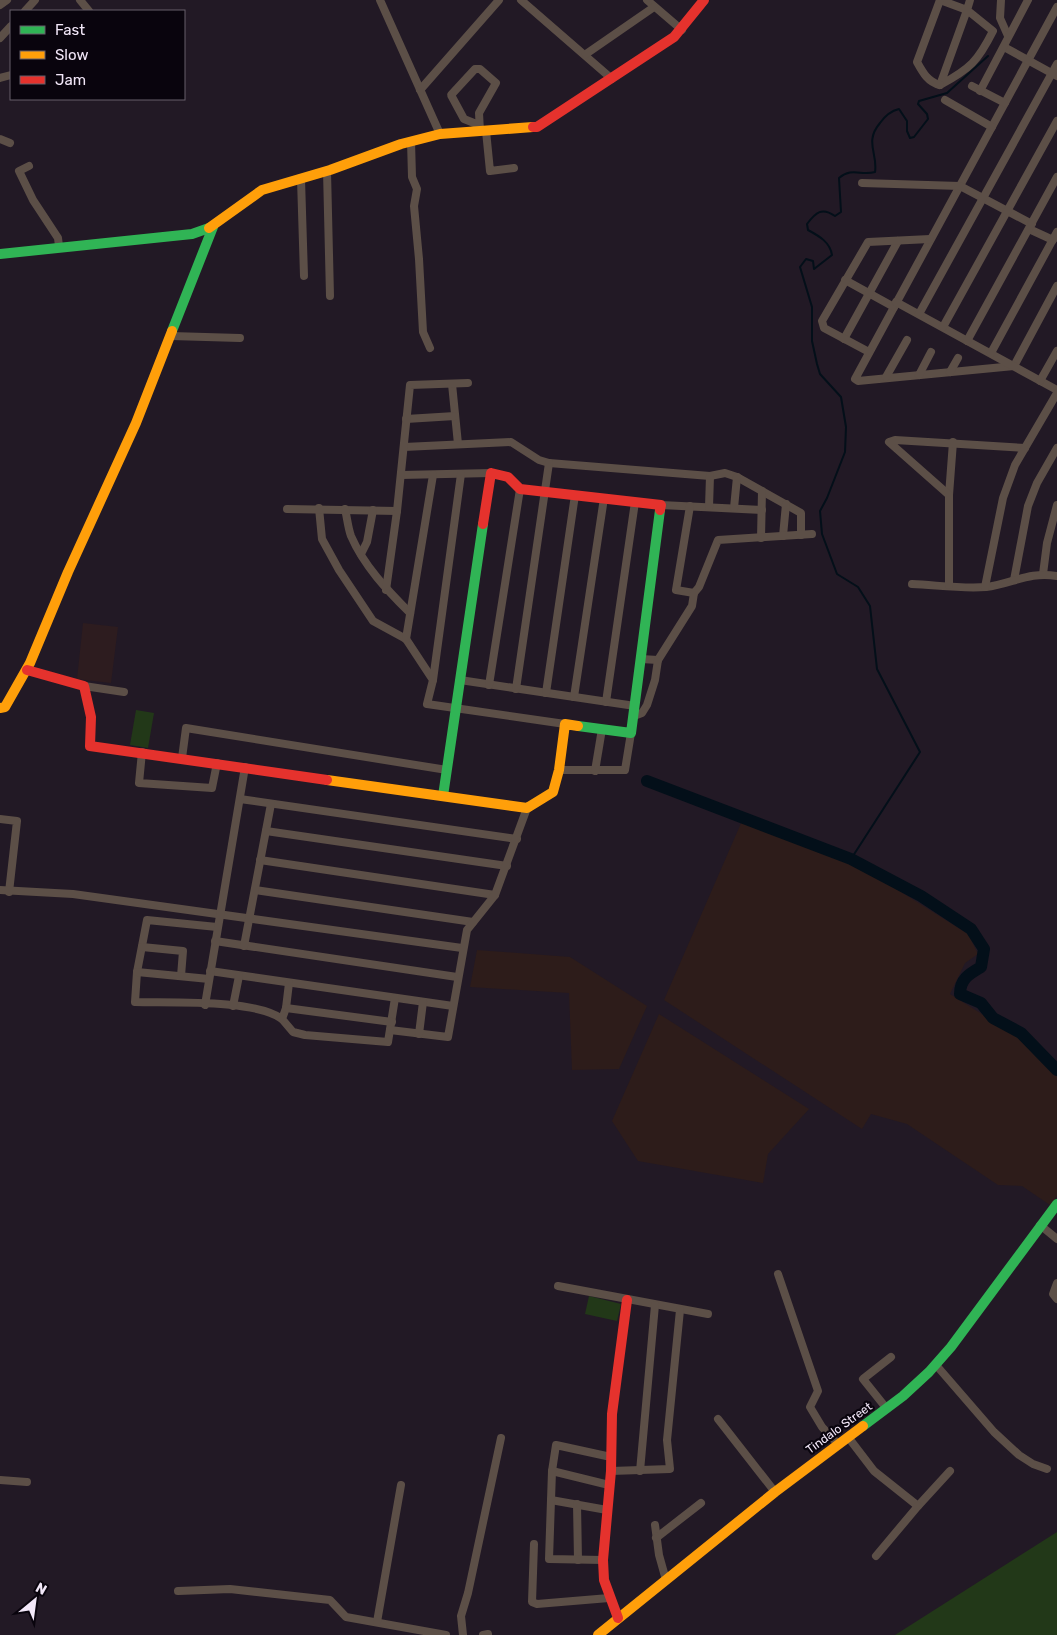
<svg xmlns="http://www.w3.org/2000/svg" width="1057" height="1635" font-family="Rubik,sans-serif">
  <rect width="100%" height="100%" fill="#221925"/>
  <path fill="#2d1c1f" d="M83,623L118,627L111,683L77,679Z"/>
  <g fill="#2d1c1a">
    <path d="M742,821L855,863L968,934L978,954L965,963L950,994L1015,1035L1057,1077V1196L1050,1205L1022,1186L998,1185L907,1124L871,1114L862,1129L664,1000Z"/>
    <path d="M477,950L570,957L647,1006L619,1069L572,1070L569,993L470,987Z"/>
    <path d="M659,1014L809,1109L768,1154L763,1183L638,1161L612,1121Z"/>
  </g>
  <g fill="#223818">
    <path d="M136,710L154,713L148,748L130,745Z"/>
    <path d="M589,1296L621,1304L617,1321L585,1314Z"/>
    <path d="M1057,1532V1635H895Z"/>
  </g>
  <g fill="none" stroke-linecap="round" stroke-linejoin="round">
    <path stroke="#030f19" stroke-width="2" d="M851,859L920,752L877,669L870,606L858,587L837,574L822,534L820,511L827,498L845,452L846,427L841,397L820,374L817,364L812,341V307L800,267L806,259L813,261L814,269L832,255C830,242 819,236 808,230L807,224C816,212 822,207 835,216L841,212L839,178C852,167 861,176 875,172C878,153 864,142 880,123C885,116 890,111 899,109L907,121V131L910,138L914,137L928,119L927,114L918,104L919,101L947,93L988,56"/>
    <path stroke="#030f19" stroke-width="12" d="M647,781L851,859L921,896L971,929L984,949L981,967C969,974 960,979 960,994L981,1003L993,1018L1021,1033L1057,1070"/>
    <g stroke="#5c4f47" stroke-width="8">
      <path d="M80,0L89,11"/>
      <path d="M380,0L440,134"/>
      <path d="M521,0L612,79"/>
      <path d="M647,0L682,30"/>
      <path d="M940,0L967,10L993,31C978,61 970,69 940,85L967,10L970,0"/>
      <path d="M940,0L917,62C923,73 928,82 940,85"/>
      <path d="M1001,0L1000,18L1008,36"/>
      <path d="M0,5L7,0"/>
      <path d="M1057,7L855,379L858,381L1014,366L1057,286"/>
      <path d="M25,11L35,0"/>
      <path d="M0,38L11,26"/>
      <path d="M1004,47L1057,76"/>
      <path d="M586,54L654,7"/>
      <path d="M0,78L11,75"/>
      <path d="M972,86L1005,103"/>
      <path d="M420,90L499,0"/>
      <path d="M980,91L1028,0"/>
      <path d="M945,100L992,127"/>
      <path d="M479,125L464,119L451,95L475,69H480L496,83L479,113L480,131"/>
      <path d="M486,131L490,171L514,168"/>
      <path d="M0,139L10,143"/>
      <path d="M411,141L412,177L417,189L414,206L419,259L423,332L430,348"/>
      <path d="M29,166L19,171L33,200L58,238L59,246"/>
      <path d="M327,171L330,296"/>
      <path d="M301,179L304,276"/>
      <path d="M862,183L960,186L1032,224"/>
      <path d="M1029,229L1053,240"/>
      <path d="M845,280L894,307"/>
      <path d="M896,302L1057,390"/>
      <path d="M919,314L1057,64"/>
      <path d="M943,327L1057,121"/>
      <path d="M171,336L240,338"/>
      <path d="M844,339L898,241"/>
      <path d="M967,341L1057,177"/>
      <path d="M869,352L824,328L822,321L868,242L930,239"/>
      <path d="M991,353L1057,232"/>
      <path d="M950,372L958,358"/>
      <path d="M919,375L931,352"/>
      <path d="M886,377L907,340"/>
      <path d="M1040,381L1057,351"/>
      <path d="M452,384L458,444"/>
      <path d="M406,419L455,416"/>
      <path d="M404,447L511,442L539,460L549,463L710,476L725,473L737,477L801,513V535"/>
      <path d="M401,475L491,473"/>
      <path d="M949,495L953,442"/>
      <path d="M661,505L762,510"/>
      <path d="M690,506L676,590L694,593"/>
      <path d="M709,507L710,476"/>
      <path d="M319,508L322,539L339,570L373,621L406,639L433,680L427,704L565,724"/>
      <path d="M734,508L737,477"/>
      <path d="M287,509L397,511"/>
      <path d="M345,509C347,517 348,528 351,536C364,566 387,590 410,613"/>
      <path d="M783,536L786,504"/>
      <path d="M761,538L762,491"/>
      <path d="M361,554L367,542L373,510"/>
      <path d="M1043,574L1047,543L1057,505"/>
      <path d="M1014,580L1028,506L1037,483L1057,448"/>
      <path d="M912,584C936,585 962,589 986,587C1012,584 1029,571 1057,576"/>
      <path d="M949,585V495L889,442L895,440L1025,448"/>
      <path d="M985,587L1003,498L1015,465L1057,393"/>
      <path d="M386,590L397,511L410,385L468,383"/>
      <path d="M406,639L433,475"/>
      <path d="M641,659L658,660"/>
      <path d="M433,680L461,474"/>
      <path d="M460,680L635,706"/>
      <path d="M489,685L520,489"/>
      <path d="M84,686L124,692"/>
      <path d="M516,689L549,463"/>
      <path d="M546,693L575,495"/>
      <path d="M574,697L604,498"/>
      <path d="M606,702L635,502"/>
      <path d="M634,716L642,713L647,705L655,680L658,660L692,606L694,593L699,587L718,540L812,534"/>
      <path d="M142,752L139,783L212,788L217,763"/>
      <path d="M182,758L186,728L447,770"/>
      <path d="M559,770H625L631,733"/>
      <path d="M595,771L602,729"/>
      <path d="M240,799L517,839"/>
      <path d="M0,819L17,821L9,892"/>
      <path d="M266,831L507,866"/>
      <path d="M260,860L495,895"/>
      <path d="M0,890L73,894L462,948"/>
      <path d="M255,890L473,922"/>
      <path d="M217,927L147,920L137,972L135,1002C171,1003 255,999 282,1019"/>
      <path d="M215,941L457,977"/>
      <path d="M244,946L271,804"/>
      <path d="M142,947L183,951L181,976"/>
      <path d="M210,971L453,1006"/>
      <path d="M137,972L209,979"/>
      <path d="M289,983L286,1008L282,1019L293,1032L305,1035L388,1042L395,998"/>
      <path d="M205,1005L245,767"/>
      <path d="M233,1006L239,976"/>
      <path d="M286,1008L392,1022"/>
      <path d="M390,1030L448,1037L467,930L495,895L527,808"/>
      <path d="M419,1034L423,1002"/>
      <path d="M1040,1225L1057,1239"/>
      <path d="M778,1274L818,1391L810,1407L822,1427L838,1444"/>
      <path d="M1057,1283L1053,1294L1057,1299"/>
      <path d="M558,1286L708,1314"/>
      <path d="M936,1365L994,1432L1019,1455L1033,1464L1047,1469"/>
      <path d="M887,1409L863,1379L891,1357"/>
      <path d="M718,1419L775,1492"/>
      <path d="M848,1437L874,1471L918,1506L950,1471"/>
      <path d="M552,1471L609,1485"/>
      <path d="M611,1471L670,1469L667,1440L680,1310"/>
      <path d="M640,1471L655,1305"/>
      <path d="M0,1480L27,1482"/>
      <path d="M551,1500L607,1510"/>
      <path d="M577,1504L578,1560"/>
      <path d="M655,1525L659,1555L666,1580"/>
      <path d="M656,1538L701,1503"/>
      <path d="M534,1544L532,1602L537,1604L609,1598"/>
      <path d="M876,1556L918,1506"/>
      <path d="M603,1560L549,1559L552,1471L556,1445L611,1457"/>
      <path d="M178,1591L230,1589L330,1600L346,1617L446,1635"/>
      <path d="M377,1622L401,1485"/>
      <path d="M463,1635L461,1616L468,1593L501,1438"/>
      <path d="M483,1635L488,1634"/>
    </g>
    <g stroke="#30b455" stroke-width="10">
      <path d="M0,254L192,234L209,228"/>
      <path d="M172,331L213,227"/>
      <path d="M578,726L631,733L660,510"/>
      <path d="M443,796L483,524"/>
      <path d="M863,1426L903,1396L929,1372L951,1347L1057,1204"/>
    </g>
    <g stroke="#ff9f0a" stroke-width="10">
      <path d="M209,228L262,190L330,170L401,144L440,134L533,127"/>
      <path d="M0,708L5,707L30,663L68,572L136,423L172,331"/>
      <path d="M327,780L527,808L553,792L559,770L565,724L578,726"/>
      <path d="M598,1635L775,1492L863,1426"/>
    </g>
    <g stroke="#e5322d" stroke-width="10">
      <path d="M533,127H537L674,37L704,0"/>
      <path d="M483,524L491,473L508,477L520,489L661,505L660,510"/>
      <path d="M27,670L84,686L91,717L90,746L327,780"/>
      <path d="M618,1618L604,1580L603,1560L611,1471L612,1414L627,1300"/>
    </g>
  </g>
  <g text-anchor="middle" stroke-width="4.5" stroke-linejoin="round" paint-order="stroke">
    <g font-size="12" fill="#f2e7f8" stroke="#09040d">
      <text transform="translate(839 1428) rotate(-36)" y="4">Tindalo Street</text>
    </g>
  </g>
  <rect x="10" y="10" width="175" height="90" fill="#09040d" stroke="#665f6b"/>
  <rect x="20" y="26" width="25" height="8" fill="#30b455" stroke="#665f6b"/>
  <text x="55" y="35" font-size="15" fill="#f2e7f8">Fast</text>
  <rect x="20" y="51" width="25" height="8" fill="#ff9f0a" stroke="#665f6b"/>
  <text x="55" y="60" font-size="15" fill="#f2e7f8">Slow</text>
  <rect x="20" y="76" width="25" height="8" fill="#e5322d" stroke="#665f6b"/>
  <text x="55" y="85" font-size="15" fill="#f2e7f8">Jam</text>
  <g transform="translate(35 1600) rotate(29)" stroke="#09040d" stroke-width="4" paint-order="stroke">
  <path d="M0-4L9 19L0 12L-9 19Z" fill="#f2e7f8"/>
  <text y="-8" font-size="14" font-weight="bold" text-anchor="middle" fill="#f2e7f8">N</text>
  </g>
</svg>
